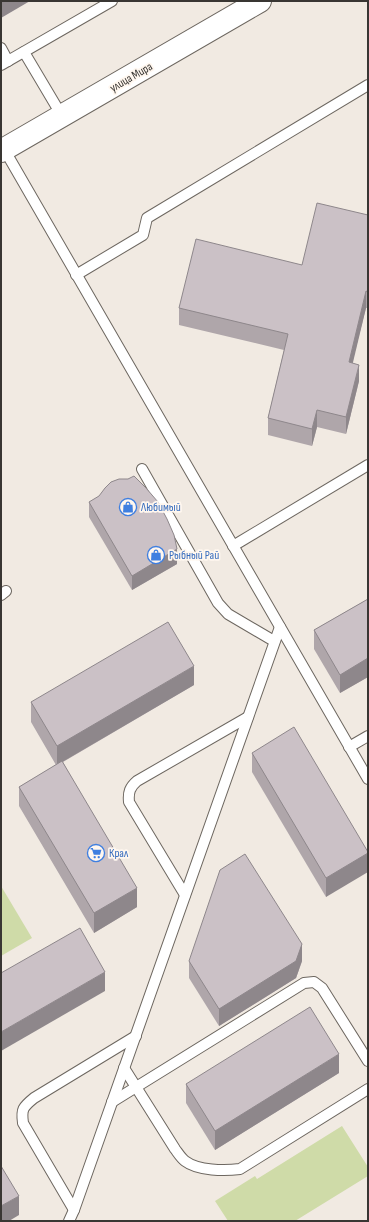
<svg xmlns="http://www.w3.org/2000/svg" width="369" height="1222" font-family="'Sofia Sans Condensed',sans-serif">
  <rect width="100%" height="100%" fill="#f1eae2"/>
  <g fill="#cfdba8">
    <path d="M1,886L32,938L1,956Z"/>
    <path d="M342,1126L368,1167V1176L295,1221H228L215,1201L255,1176L257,1179Z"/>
  </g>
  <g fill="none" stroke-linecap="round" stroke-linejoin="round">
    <g stroke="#6d6760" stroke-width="12">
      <g id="service">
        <path d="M1,48L8,61"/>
        <path d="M24,52L62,116"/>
        <path d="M1,65L112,1"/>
        <path d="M4,149L368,779"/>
        <path d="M76,275L143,235L147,218L368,85"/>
        <path d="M142,469L218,603L228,614L274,641"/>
        <path d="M233,546L368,465"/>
        <path d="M1,595L6,591"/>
        <path d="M349,747L368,736"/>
        <path d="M185,895L129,802C128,792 130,787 137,781L248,717"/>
        <path d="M124,1068L175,1149C178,1153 181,1158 185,1161C198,1171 225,1171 240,1169L368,1089"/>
        <path d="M112,1102L304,983L314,982L322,988L368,1061"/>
        <path d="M74,1210L23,1123C21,1109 23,1107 34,1098L136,1036"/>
        <path d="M69,1221L74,1210L280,627"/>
      </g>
    </g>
    <g stroke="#6d6760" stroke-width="24">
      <path id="tertiary" d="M1,151L260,1"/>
    </g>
    <use href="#service" stroke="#fff" stroke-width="10"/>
    <use href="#tertiary" stroke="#fff" stroke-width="22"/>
  </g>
  <g fill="#afa6aa">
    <path d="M368,215V308H366L352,363L359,381L346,434L317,427L312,446L268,435V418L284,350L179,325V308L302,265Z"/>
    <path d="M89,502L177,564L132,590L89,517Z"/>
    <path d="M368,599V677L340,693L314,649V630Z"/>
    <path d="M194,685L63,762L137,907L94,933L19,806V787L56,765L31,722V702Z"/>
    <path d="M252,753L368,852L326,897L252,772Z"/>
    <path d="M189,961H302L296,978L219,1026L189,978Z"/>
    <path d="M339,1073L215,1150L186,1103V1084Z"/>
  </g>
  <g fill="#8e878b">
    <path d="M1,1H30L1,18Z"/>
    <path d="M366,291V308L349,379V362Z"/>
    <path d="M359,365V381L346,434V417Z"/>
    <path d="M317,410V427L312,446V429Z"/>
    <path d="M177,549V564L132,590V576Z"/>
    <path d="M368,658V677L340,693V675Z"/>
    <path d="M194,666V685L57,765V746Z"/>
    <path d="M368,853V872L326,897V878Z"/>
    <path d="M137,888V907L94,933V913Z"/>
    <path d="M302,944V961L296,978L219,1026V1009Z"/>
    <path d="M105,972V991L1,1051V1032Z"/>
    <path d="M339,1054V1073L215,1150V1131Z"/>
    <path d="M19,1196V1215L9,1221H1V1206Z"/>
  </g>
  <g fill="#cbc1c6" stroke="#8e878b">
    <path d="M317,203L368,215V292L366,291L349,362L359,365L346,417L317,410L312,429L268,418L288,334L179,308L196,239L302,265Z"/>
    <path d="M134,476L146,488L158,502L167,519L174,535L177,549L132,576L89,502L99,496L105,488L111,482L119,479H128Z"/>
    <path d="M368,599V658L340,675L314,630Z"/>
    <path d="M168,622L194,666L57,746L31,702Z"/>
    <path d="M294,727L368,852V853L326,878L252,753Z"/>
    <path d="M62,761L137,888L94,913L19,787Z"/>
    <path d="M245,854L302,944L296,961L219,1009L189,961L220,870Z"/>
    <path d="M80,928L105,972L1,1032V973Z"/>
    <path d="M310,1007L339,1054L215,1131L186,1084Z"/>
    <path d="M1,1166L19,1196L1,1206Z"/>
  </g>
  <defs>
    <g id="shop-ring" transform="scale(0.9)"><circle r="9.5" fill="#fff7ef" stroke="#3f7fe0" stroke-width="1.5"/><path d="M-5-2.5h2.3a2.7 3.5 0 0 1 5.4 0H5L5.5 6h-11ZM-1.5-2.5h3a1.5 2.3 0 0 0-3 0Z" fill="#3f7fe0"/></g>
    <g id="supermarket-ring" transform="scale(0.9)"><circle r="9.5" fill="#fff7ef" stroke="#3f7fe0" stroke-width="1.5"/><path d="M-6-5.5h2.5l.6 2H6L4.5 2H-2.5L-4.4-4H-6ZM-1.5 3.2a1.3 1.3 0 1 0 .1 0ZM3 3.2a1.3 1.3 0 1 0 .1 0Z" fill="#3f7fe0"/></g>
  </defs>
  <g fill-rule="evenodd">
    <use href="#shop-ring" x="128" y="507"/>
    <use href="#shop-ring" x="156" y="555"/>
    <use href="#supermarket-ring" x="96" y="853"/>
  </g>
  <g text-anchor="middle" stroke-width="3.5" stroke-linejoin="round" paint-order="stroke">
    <g font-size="12" fill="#393633" stroke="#fff7ef">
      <text transform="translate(131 77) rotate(-30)" y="4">улица Мира</text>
    </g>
    <g font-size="12" fill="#366cbe" stroke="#fff7ef" text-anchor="start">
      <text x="141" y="511">Любимый</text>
      <text x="169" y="559">Рыбный Рай</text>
      <text x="109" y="857">Крал</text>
    </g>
  </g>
  <rect width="369" height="1222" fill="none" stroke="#393633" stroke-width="4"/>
</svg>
